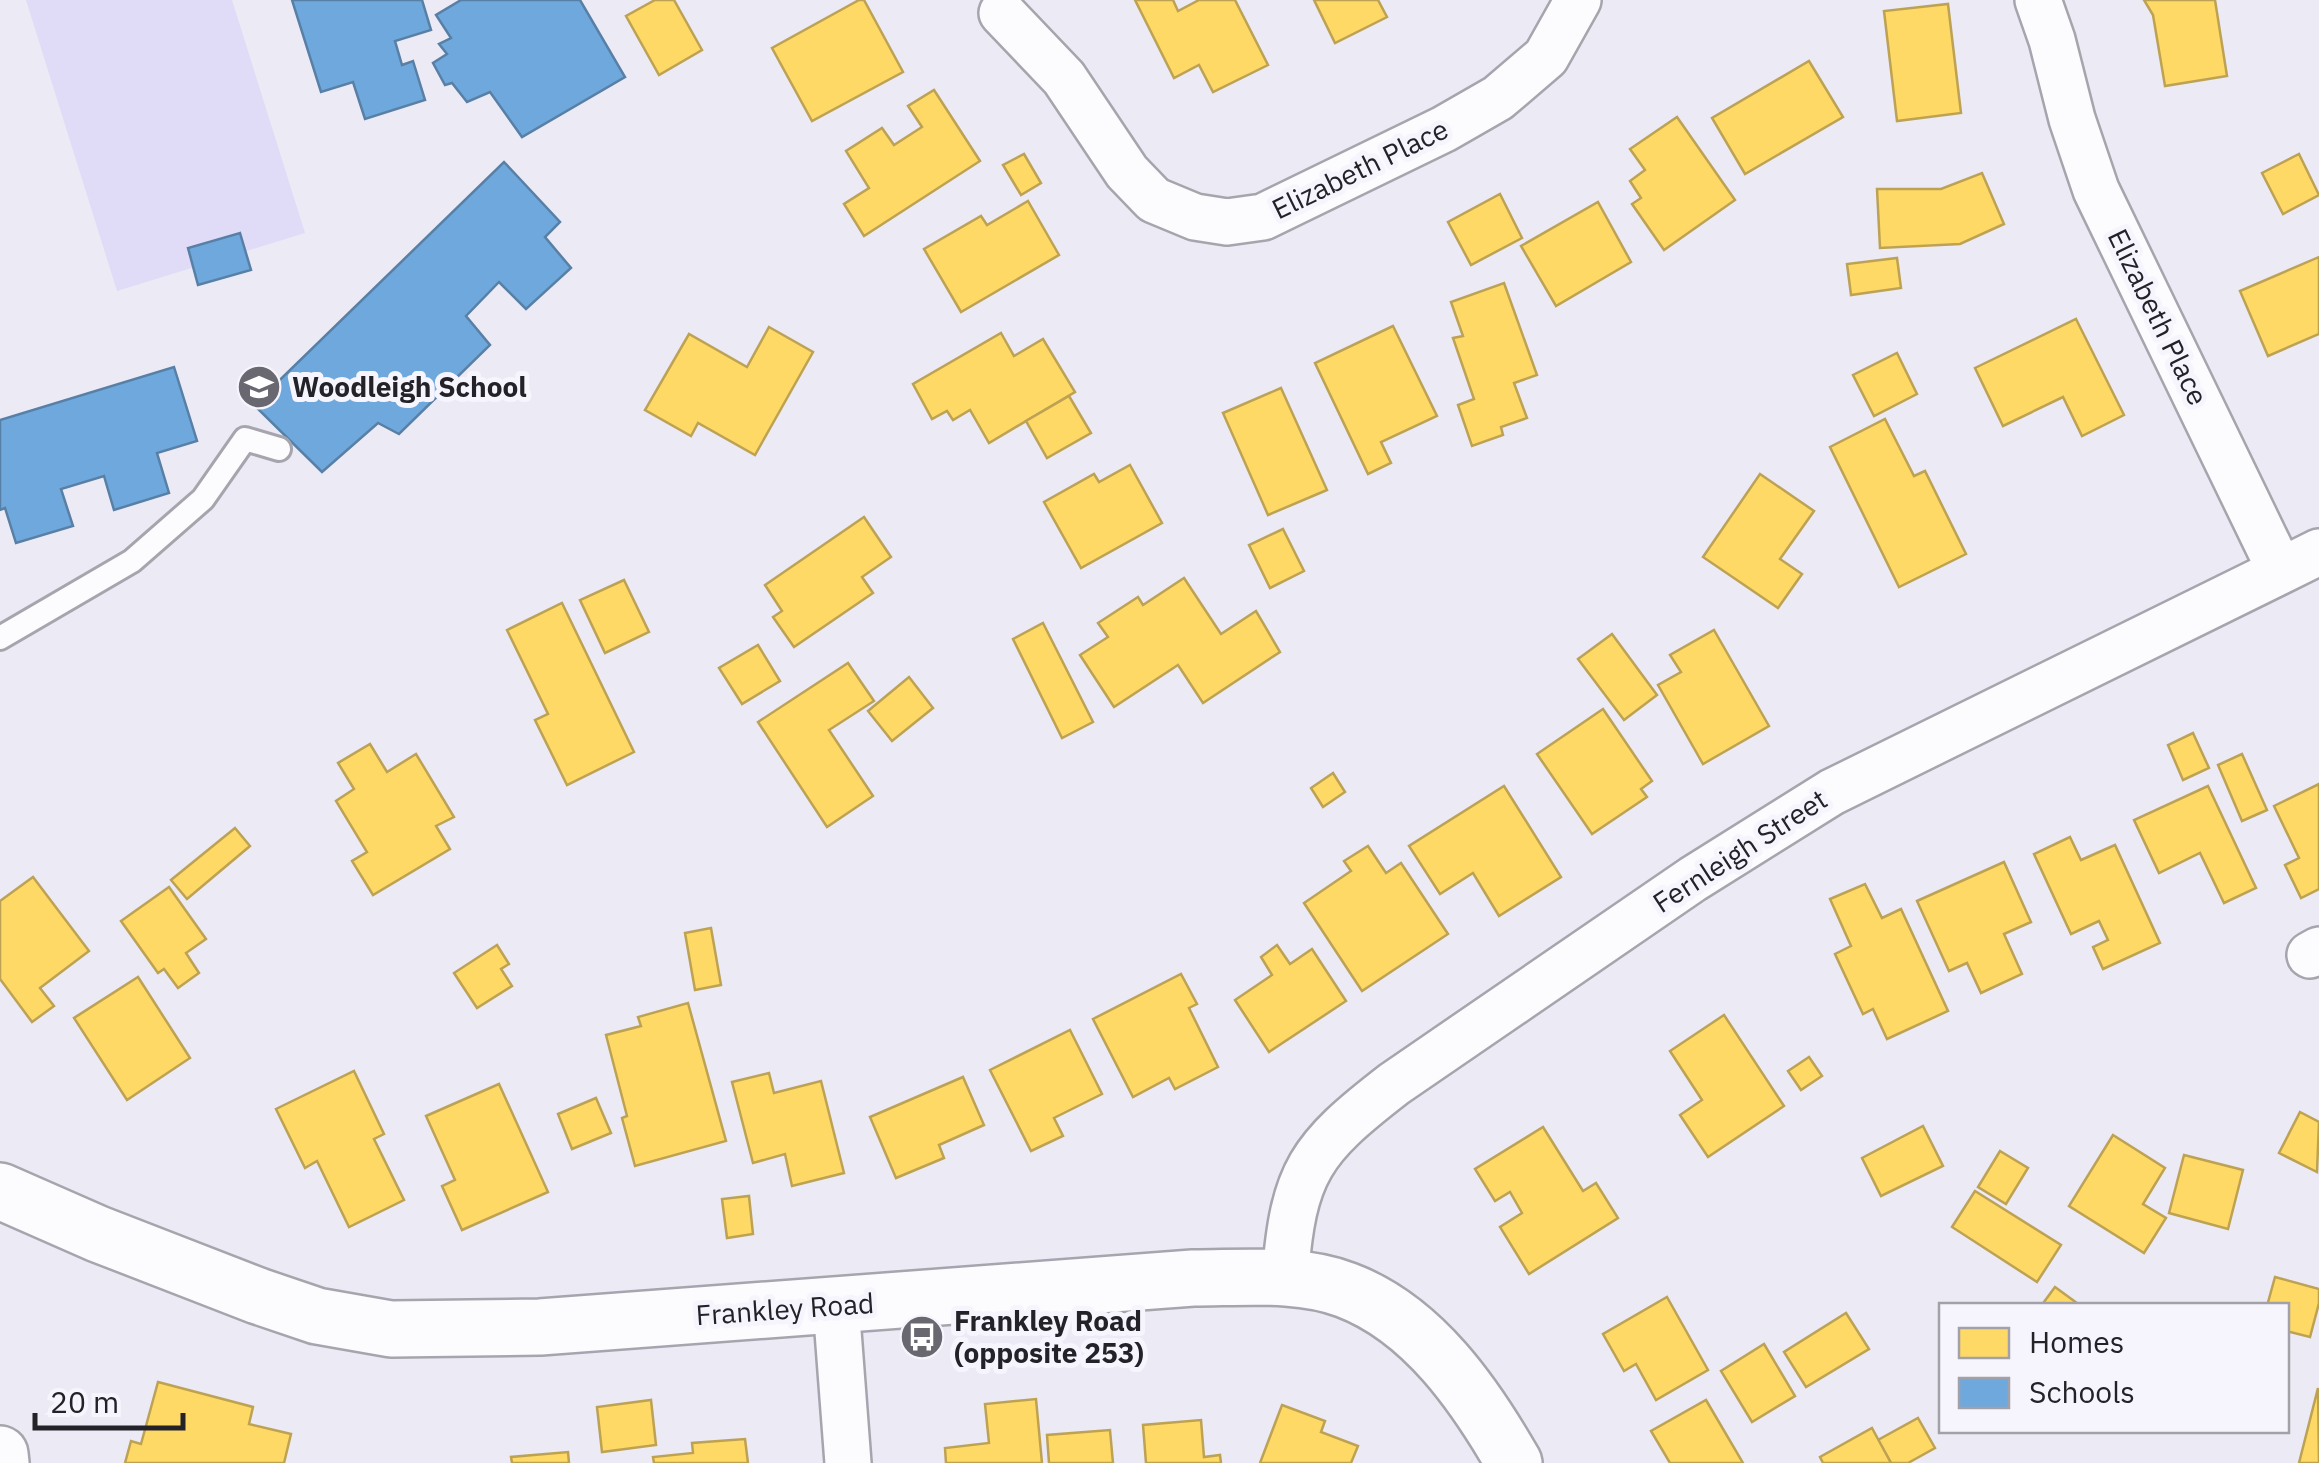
<svg xmlns="http://www.w3.org/2000/svg" width="2319" height="1463" font-family="'IBM Plex Sans',sans-serif">
  <rect width="100%" height="100%" fill="#eceaf5"/>
  <path fill="#e0dcf7" d="M26,0H232L305,233L117,291Z"/>
  <g fill="#ffd966" stroke="#bda254" stroke-width="2.5">
    <path d="M655,0H674L702,50L659,75L626,16Z"/>
    <path d="M859,0H864L903,72L812,121L772,48Z"/>
    <path d="M1135,0H1173L1178,11L1199,0H1235L1268,65L1213,92L1199,65L1174,78Z"/>
    <path d="M1314,0H1378L1387,17L1335,43Z"/>
    <path d="M2144,0H2215L2227,76L2165,86L2153,15Z"/>
    <path d="M1948,4L1961,113L1897,121L1884,11Z"/>
    <path d="M1809,61L1843,117L1745,174L1712,118Z"/>
    <path d="M934,90L980,161L864,236L844,204L869,188L846,151L882,128L894,145L922,127L908,106Z"/>
    <path d="M1677,117L1735,200L1664,250L1632,204L1641,198L1630,181L1645,170L1630,149Z"/>
    <path d="M1024,154L1041,183L1021,195L1003,165Z"/>
    <path d="M2299,154L2319,195L2283,214L2262,173Z"/>
    <path d="M1982,173L2004,224L1960,244L1880,248L1877,189H1941Z"/>
    <path d="M1500,194L1522,238L1471,265L1448,222Z"/>
    <path d="M1028,201L1059,255L961,312L924,249L981,216L987,225Z"/>
    <path d="M1598,202L1631,262L1556,306L1521,246Z"/>
    <path d="M2319,257V334L2268,356L2240,291Z"/>
    <path d="M1897,258L1901,288L1851,295L1847,264Z"/>
    <path d="M1504,283L1537,375L1514,383L1527,418L1501,427L1503,435L1472,446L1458,405L1474,399L1453,338L1463,336L1451,302Z"/>
    <path d="M2076,319L2124,415L2082,436L2063,397L2003,426L1975,368Z"/>
    <path d="M1393,326L1437,416L1381,442L1391,463L1368,474L1315,363Z"/>
    <path d="M769,327L813,352L755,455L698,423L691,436L645,410L689,334L747,367Z"/>
    <path d="M1001,333L1014,356L1043,339L1075,392L989,443L970,410L953,420L947,411L932,419L913,384Z"/>
    <path d="M1897,353L1917,394L1874,416L1853,375Z"/>
    <path d="M1281,388L1327,490L1268,515L1223,413Z"/>
    <path d="M1069,396L1091,433L1047,458L1026,421Z"/>
    <path d="M1885,419L1914,476L1925,471L1966,554L1899,587L1830,447Z"/>
    <path d="M1130,465L1162,523L1081,568L1044,502L1094,474L1099,482Z"/>
    <path d="M1760,474L1814,511L1780,559L1802,574L1778,608L1703,557Z"/>
    <path d="M864,517L891,557L862,577L873,593L794,647L773,617L782,611L765,585Z"/>
    <path d="M1283,529L1304,571L1270,588L1249,545Z"/>
    <path d="M1184,578L1221,634L1256,611L1280,652L1203,703L1178,665L1114,707L1080,655L1108,637L1098,623L1138,597L1143,605Z"/>
    <path d="M624,580L649,632L605,653L580,600Z"/>
    <path d="M562,603L634,752L567,785L535,720L548,714L507,630Z"/>
    <path d="M1043,623L1093,722L1062,738L1013,639Z"/>
    <path d="M1714,630L1769,726L1703,764L1658,685L1681,672L1670,655Z"/>
    <path d="M1612,634L1657,695L1624,720L1578,659Z"/>
    <path d="M758,645L780,681L742,704L719,668Z"/>
    <path d="M848,663L874,701L829,730L873,796L827,827L758,722Z"/>
    <path d="M909,677L933,708L892,741L868,711Z"/>
    <path d="M1603,709L1652,781L1641,789L1647,797L1592,834L1537,754Z"/>
    <path d="M2193,733L2209,768L2183,780L2168,745Z"/>
    <path d="M370,744L387,772L416,754L454,817L436,826L450,849L373,895L352,861L367,852L336,801L354,789L338,763Z"/>
    <path d="M2242,754L2267,810L2242,821L2218,765Z"/>
    <path d="M1333,773L1345,792L1323,807L1311,788Z"/>
    <path d="M2319,784V889L2301,898L2285,865L2299,858L2274,806Z"/>
    <path d="M1504,786L1561,877L1499,916L1473,873L1440,894L1409,846Z"/>
    <path d="M2208,786L2256,888L2224,903L2200,853L2159,873L2134,820Z"/>
    <path d="M235,828L250,846L187,899L171,880Z"/>
    <path d="M2070,837L2081,860L2115,845L2160,943L2103,969L2093,947L2108,940L2099,921L2071,934L2034,854Z"/>
    <path d="M1368,846L1386,873L1401,863L1448,934L1362,991L1304,903L1351,871L1344,861Z"/>
    <path d="M2004,862L2031,922L2004,934L2022,974L1981,993L1967,963L1949,971L1917,901Z"/>
    <path d="M33,877L89,951L40,988L54,1006L32,1022L0,979V901Z"/>
    <path d="M1865,884L1882,918L1901,909L1948,1011L1887,1039L1873,1009L1863,1014L1835,954L1851,946L1830,899Z"/>
    <path d="M169,887L206,939L186,953L199,973L178,988L164,969L158,973L121,921Z"/>
    <path d="M711,928L721,985L695,990L685,933Z"/>
    <path d="M497,945L509,964L501,969L512,986L477,1008L454,973Z"/>
    <path d="M1277,945L1290,964L1312,949L1346,1001L1269,1052L1235,1000L1272,975L1261,957Z"/>
    <path d="M1181,974L1197,1004L1189,1008L1218,1067L1175,1089L1169,1078L1133,1097L1093,1019Z"/>
    <path d="M138,977L190,1058L127,1100L74,1018Z"/>
    <path d="M688,1003L726,1141L635,1166L622,1118L627,1116L606,1035L641,1026L638,1017Z"/>
    <path d="M1724,1015L1784,1106L1708,1157L1680,1115L1702,1100L1670,1051Z"/>
    <path d="M1070,1030L1102,1094L1054,1118L1063,1136L1031,1151L990,1070Z"/>
    <path d="M1809,1057L1822,1076L1801,1090L1788,1071Z"/>
    <path d="M354,1071L384,1134L374,1139L404,1200L349,1227L317,1161L305,1168L276,1109Z"/>
    <path d="M769,1073L774,1093L821,1081L844,1173L792,1186L785,1154L753,1163L732,1082Z"/>
    <path d="M963,1077L984,1125L939,1145L944,1158L896,1178L870,1117Z"/>
    <path d="M499,1084L548,1192L462,1230L442,1186L455,1180L426,1116Z"/>
    <path d="M596,1098L611,1133L572,1149L558,1114Z"/>
    <path d="M2300,1112L2319,1122L2317,1172L2279,1153Z"/>
    <path d="M1923,1126L1943,1166L1881,1196L1862,1158Z"/>
    <path d="M1543,1127L1583,1191L1596,1183L1618,1218L1529,1274L1500,1227L1522,1213L1510,1192L1495,1201L1475,1169Z"/>
    <path d="M2113,1135L2165,1168L2143,1204L2166,1218L2144,1253L2069,1206Z"/>
    <path d="M2000,1151L2028,1168L2006,1204L1978,1187Z"/>
    <path d="M2184,1155L2243,1170L2228,1229L2169,1213Z"/>
    <path d="M1975,1191L2061,1245L2037,1282L1952,1227Z"/>
    <path d="M749,1196L753,1234L727,1238L722,1199Z"/>
    <path d="M2275,1277L2319,1289V1303L2310,1337L2286,1331V1306H2267Z"/>
    <path d="M2055,1287L2081,1306H2041Z"/>
    <path d="M1667,1297L1708,1370L1656,1400L1636,1364L1624,1371L1603,1334Z"/>
    <path d="M1846,1313L1869,1349L1806,1387L1784,1352Z"/>
    <path d="M1764,1344L1795,1396L1752,1422L1721,1371Z"/>
    <path d="M158,1382L253,1407L249,1424L291,1434L284,1463H125L131,1441L141,1444Z"/>
    <path d="M2318,1388L2319,1463H2299Z"/>
    <path d="M1036,1399L1042,1463H946L945,1448L989,1443L985,1404Z"/>
    <path d="M651,1400L656,1445L602,1452L597,1407Z"/>
    <path d="M1706,1400L1743,1463H1670L1651,1431Z"/>
    <path d="M1282,1405L1325,1421L1321,1432L1358,1446L1351,1463H1260Z"/>
    <path d="M1918,1418L1935,1448L1908,1463H1891L1878,1440Z"/>
    <path d="M1201,1420L1204,1457L1220,1455L1221,1463H1146L1143,1425Z"/>
    <path d="M1872,1428L1891,1463H1823L1820,1457Z"/>
    <path d="M1110,1430L1113,1463H1049L1047,1435Z"/>
    <path d="M745,1439L748,1463H654L653,1457L693,1453L692,1443Z"/>
    <path d="M568,1452L569,1463H512L511,1457Z"/>
  </g>
  <g fill="#6fa8dc" stroke="#5880a6" stroke-width="2.5">
    <path d="M292,0H422L431,30L395,41L402,65L413,61L425,100L365,119L353,82L321,92Z"/>
    <path d="M461,0H580L625,77L522,137L490,92L467,102L452,83L445,85L433,63L447,54L439,44L451,38L436,15Z"/>
    <path d="M504,162L560,222L545,237L571,268L526,309L499,282L466,316L490,345L399,434L378,423L322,472L254,405Z"/>
    <path d="M240,233L251,270L198,285L188,248Z"/>
    <path d="M174,367L197,441L157,453L169,493L114,510L104,476L61,489L73,526L16,543L5,508L0,510V420Z"/>
  </g>
  <g fill="none" stroke-linecap="round" stroke-linejoin="round">
    <g stroke="#a6a5ad" stroke-width="28">
      <path id="service" d="M0,638L132,561L203,499L245,439L279,449"/>
    </g>
    <g stroke="#a6a5ad" stroke-width="50">
      <g id="minor">
        <path d="M2038,0L2052,40L2072,119L2096,190L2280,570"/>
        <path d="M1002,13L1064,78L1127,172L1154,200L1195,217L1227,222L1263,217L1444,129L1498,98L1546,57L1578,0"/>
        <path d="M2310,955L2319,950"/>
        <path d="M1285,1279C1293,1171 1310,1149 1394,1084L1693,879L1832,792L2319,552"/>
        <path d="M836,1305L848,1463"/>
      </g>
    </g>
    <g stroke="#a6a5ad" stroke-width="60">
      <path id="tertiary" d="M0,1191L98,1234L258,1296L317,1316L391,1329L540,1327L1193,1278C1242,1278 1300,1272 1346,1290C1423,1319 1475,1395 1514,1463"/>
    </g>
    <g stroke="#a6a5ad" stroke-width="60">
      <path id="secondary" d="M0,1454L1,1463"/>
    </g>
    <use href="#service" stroke="#fcfcfe" stroke-width="22"/>
    <use href="#minor" stroke="#fcfcfe" stroke-width="45"/>
    <use href="#tertiary" stroke="#fcfcfe" stroke-width="55"/>
    <use href="#secondary" stroke="#fcfcfe" stroke-width="55"/>
  </g>
  <defs>
    <g id="school-disc" transform="scale(2.25)"><circle r="9.5" fill="#696870" stroke="#f6f5fd"/><path d="M0-5L7-2L0 1L-7-2ZM-4 1L0 2.5L4 1V4Q0 6-4 4Z" fill="#fff"/></g>
    <g id="bus-disc" transform="scale(2.25)"><circle r="9.5" fill="#696870" stroke="#f6f5fd"/><path d="M-5-6H5V4H4V6H2V4H-2V6H-4V4H-5ZM-3.5-4V0h7V-4ZM-3.5 1.2v1.5H-2V1.2ZM2 1.2v1.5H3.5V1.2Z" fill="#fff"/></g>
  </defs>
  <g fill-rule="evenodd">
    <use href="#school-disc" x="259" y="387"/>
    <use href="#bus-disc" x="922" y="1337"/>
  </g>
  <g text-anchor="middle" stroke-width="10" stroke-linejoin="round" paint-order="stroke">
    <g font-size="28" fill="#232229" stroke="#f6f5fd">
      <text transform="translate(1360 169) rotate(-26)" y="10">Elizabeth Place</text>
      <text transform="translate(2158 317) rotate(64)" y="10">Elizabeth Place</text>
      <text transform="translate(1740 851) rotate(-33)" y="10">Fernleigh Street</text>
      <text transform="translate(785 1309) rotate(-4)" y="10">Frankley Road</text>
    </g>
    <g font-size="28" font-weight="bold" fill="#232229" stroke="#f6f5fd" text-anchor="start">
      <text x="292" y="397">Woodleigh School</text>
      <text x="954" y="1331">Frankley Road<tspan x="954" dy="32">(opposite 253)</tspan></text>
    </g>
  </g>
  <rect x="1939" y="1303" width="350" height="130" fill="#f6f5fd" stroke="#a2a1a8" stroke-width="2.5"/>
  <rect x="1959" y="1328" width="50" height="30" fill="#ffd966" stroke="#a2a1a8" stroke-width="2.5"/>
  <text x="2029" y="1353" font-size="30" fill="#232229">Homes</text>
  <rect x="1959" y="1378" width="50" height="30" fill="#6fa8dc" stroke="#a2a1a8" stroke-width="2.5"/>
  <text x="2029" y="1403" font-size="30" fill="#232229">Schools</text>
  <path d="M35 1413v15h148v-15" fill="none" stroke="#232229" stroke-width="5"/>
  <text x="50" y="1413" font-size="30" fill="#232229" stroke="#f6f5fd" stroke-width="8" paint-order="stroke">20 m</text>
</svg>
